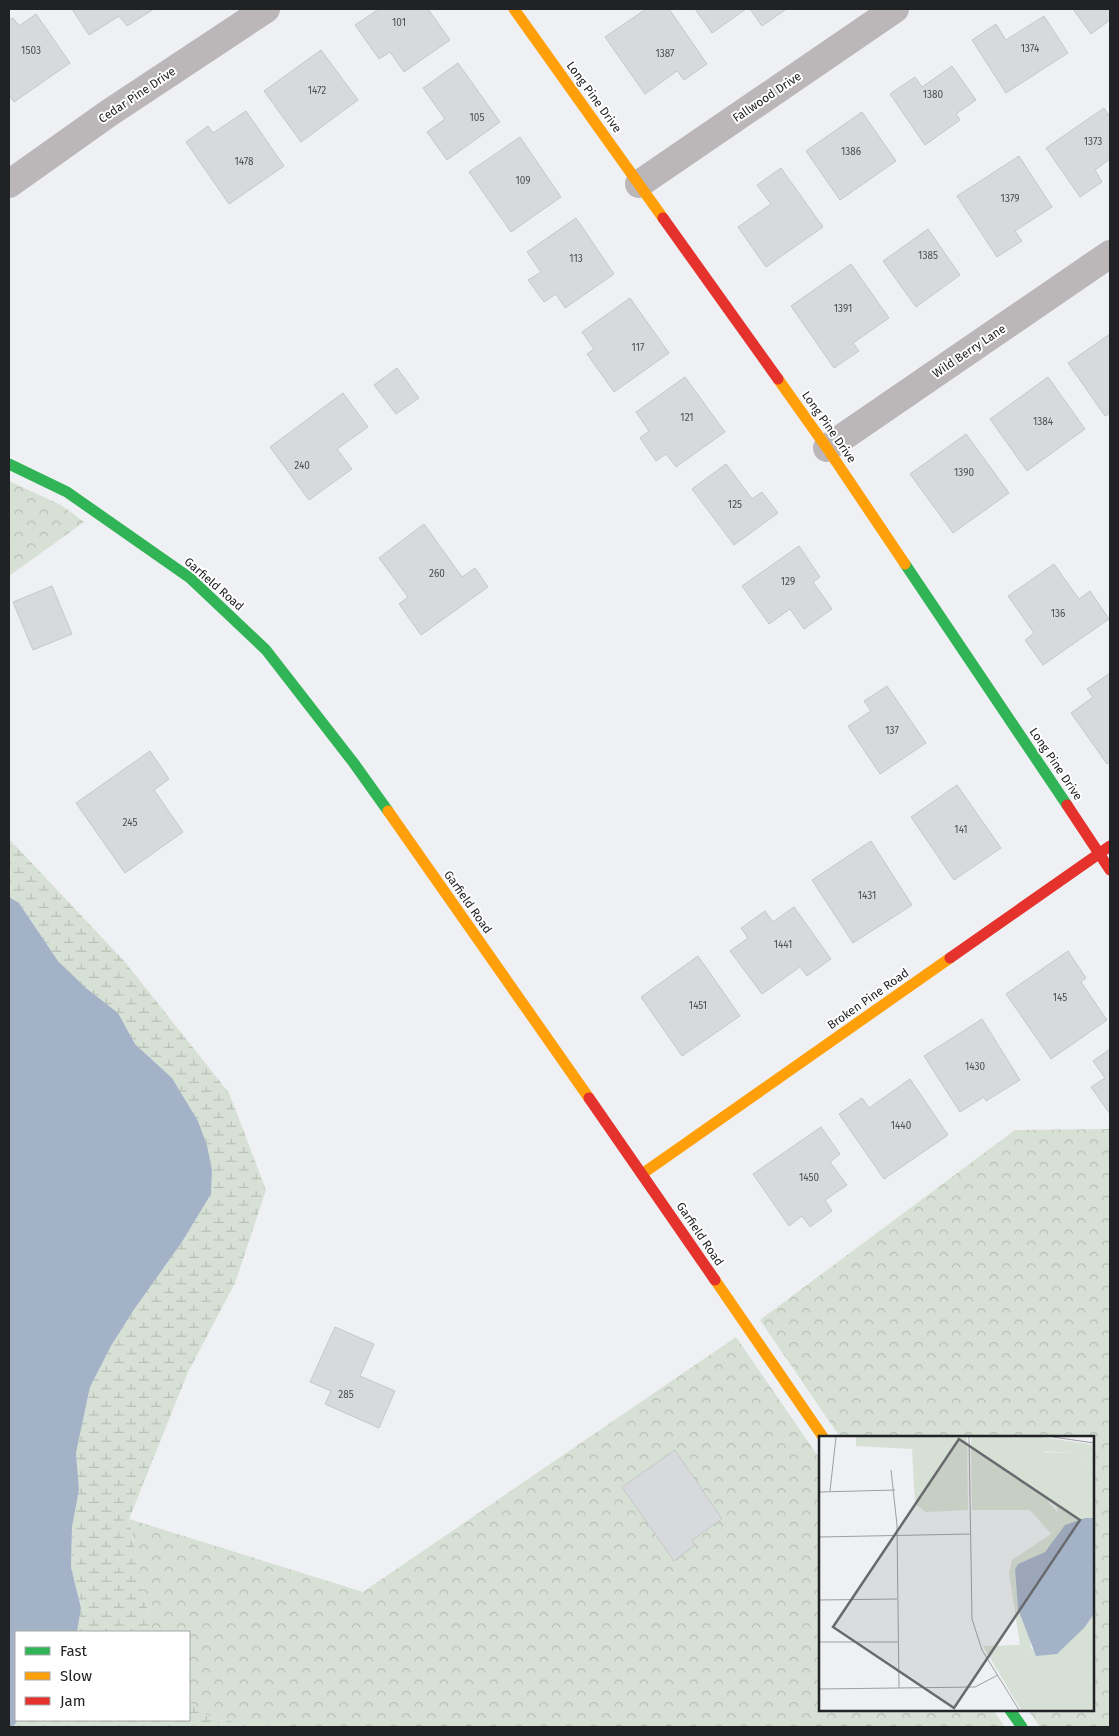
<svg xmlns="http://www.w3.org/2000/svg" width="1119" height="1736" font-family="'Fira Sans',sans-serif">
  <defs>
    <pattern id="forest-crowns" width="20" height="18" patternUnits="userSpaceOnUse" patternTransform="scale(1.25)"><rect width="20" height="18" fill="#d7e0d4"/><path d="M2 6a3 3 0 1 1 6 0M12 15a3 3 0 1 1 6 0" fill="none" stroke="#b8c0b6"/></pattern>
    <pattern id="wetland-marsh" width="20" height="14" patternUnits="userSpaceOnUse" patternTransform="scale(1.25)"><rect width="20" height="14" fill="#d7e0d4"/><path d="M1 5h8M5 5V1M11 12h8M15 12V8" fill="none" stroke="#b8c0b6"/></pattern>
  </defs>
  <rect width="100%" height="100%" fill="#eef0f3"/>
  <g fill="url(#forest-crowns)">
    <path d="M9,481L61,505L84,522L9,576Z"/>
    <path d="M1110,1129V1727H1040L1028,1710H1093V1437H840L760,1320L1015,1130Z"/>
    <path d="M736,1337L820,1459V1710H993L1005,1727H297L215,1720L189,1702V1632H152L129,1519L363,1592Z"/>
  </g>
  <g fill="url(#wetland-marsh)">
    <path d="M9,839L125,962L229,1093L266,1190L235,1283L188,1372L129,1519L152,1632H77L81,1607L71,1567L72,1527L79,1490L76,1453L90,1387L111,1346L133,1311L182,1242L211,1194L212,1170L207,1145L198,1121L172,1078L135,1044L118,1013L86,988L58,961L19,903L9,897Z"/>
    <path d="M189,1702L215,1720L297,1727H13L18,1720H189Z"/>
  </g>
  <path fill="#a4b2c7" d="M9,897L19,903L58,961L86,988L118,1013L135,1044L172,1078L198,1121L207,1145L212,1170L211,1194L182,1242L133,1311L111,1346L90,1387L76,1453L79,1490L72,1527L71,1567L81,1608L77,1632H16V1720H18L13,1727H9Z"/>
  <g fill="#d7d9dc" stroke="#c6c7ca">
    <path d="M72,9H154L127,26L119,16L89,35Z"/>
    <path d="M379,9H391L392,10L394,9H428L450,40L404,72L390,52L379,59L355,25Z"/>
    <path d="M646,9H669L707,64L684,80L677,71L645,94L605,37Z"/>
    <path d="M695,9H746L712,33Z"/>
    <path d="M750,9H784L785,10L762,26Z"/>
    <path d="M1073,9H1110V20L1091,34Z"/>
    <path d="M36,14L70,63L14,102L9,95V20L13,18L19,26Z"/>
    <path d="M1044,16L1068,53L1006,93L972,40L996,24L1006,40Z"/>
    <path d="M321,50L358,100L301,142L264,91Z"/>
    <path d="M458,63L500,122L447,160L427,132L445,119L423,88Z"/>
    <path d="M952,66L976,100L956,114L960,120L925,145L890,94L915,77L922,87Z"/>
    <path d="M1104,108L1110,117V159L1095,170L1102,182L1080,197L1046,148Z"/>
    <path d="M246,111L284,166L229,204L186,142L208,126L213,133Z"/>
    <path d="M862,112L896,161L840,200L806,151Z"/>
    <path d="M520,137L561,197L511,232L469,172Z"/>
    <path d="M1019,156L1052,207L1015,231L1022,241L997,257L957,196Z"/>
    <path d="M781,168L823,227L766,267L738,227L771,204L757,185Z"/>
    <path d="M576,218L614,274L565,308L556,294L544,302L528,280L541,272L527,252Z"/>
    <path d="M928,229L960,275L916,307L883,261Z"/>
    <path d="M851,264L889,318L853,343L859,351L834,368L791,306Z"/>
    <path d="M630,298L669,353L614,392L587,354L594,349L582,332Z"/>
    <path d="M1110,334V413L1105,416L1068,363Z"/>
    <path d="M397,368L419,398L396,414L374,385Z"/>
    <path d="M685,377L725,432L676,467L666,454L656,461L640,438L649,431L636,412Z"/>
    <path d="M1048,377L1085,429L1027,471L990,419Z"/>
    <path d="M343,393L368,427L337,449L352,469L309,500L270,447Z"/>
    <path d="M966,434L1009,493L953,533L910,474Z"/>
    <path d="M726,464L752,499L762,492L778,513L734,545L692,489Z"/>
    <path d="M424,524L462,577L475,568L488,587L421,635L399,604L408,597L379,558Z"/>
    <path d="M799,546L820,577L813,582L832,609L804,629L790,609L769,624L742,586Z"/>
    <path d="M1054,564L1079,599L1090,591L1109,619L1043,665L1025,640L1034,633L1008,596Z"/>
    <path d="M52,586L72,634L33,650L13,602Z"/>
    <path d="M1110,673V762L1107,764L1071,713L1093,697L1087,689Z"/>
    <path d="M887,686L926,743L880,774L848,726L871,711L864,701Z"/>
    <path d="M150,751L169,779L154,790L183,832L125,873L76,803Z"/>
    <path d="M957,785L1001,848L954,880L911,817Z"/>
    <path d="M871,841L912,905L853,943L812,880Z"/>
    <path d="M794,907L831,959L807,976L800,967L762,994L730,951L748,938L741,928L765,911L773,922Z"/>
    <path d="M1068,951L1086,978L1081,982L1107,1020L1051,1059L1006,994Z"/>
    <path d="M698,956L740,1016L682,1056L641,997Z"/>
    <path d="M982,1019L1020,1080L986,1101L984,1097L960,1112L924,1056Z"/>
    <path d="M1110,1049V1114L1091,1087L1105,1078L1093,1061Z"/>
    <path d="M910,1079L948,1135L884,1179L839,1114L862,1098L869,1108Z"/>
    <path d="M821,1127L840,1154L830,1162L847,1185L825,1200L832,1211L810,1227L802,1216L789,1226L753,1174Z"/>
    <path d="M335,1327L374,1344L360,1376L395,1391L379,1428L325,1404L331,1391L310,1382Z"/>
    <path d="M675,1450L722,1519L692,1540L695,1545L674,1561L622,1487Z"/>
  </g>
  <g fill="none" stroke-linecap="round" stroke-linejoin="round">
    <g stroke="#bbb6b7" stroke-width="28">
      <path d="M9,184L109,113L266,9"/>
      <path d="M639,184L895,9"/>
      <path d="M827,448L1110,254"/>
    </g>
    <g stroke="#30b455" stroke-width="11">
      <path d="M9,464L67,492L190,578L266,650L353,762L388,811"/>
      <path d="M905,564L1067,805"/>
      <path d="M1010,1710L1022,1727"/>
    </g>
    <g stroke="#ff9f0a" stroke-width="11">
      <path d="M514,9L663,218"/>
      <path d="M778,379L827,448L905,564"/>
      <path d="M388,811L589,1098"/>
      <path d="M642,1174L950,958"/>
      <path d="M715,1280L823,1437"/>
    </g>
    <g stroke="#e5322d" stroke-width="11">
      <path d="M663,218L778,379"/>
      <path d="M1067,805L1110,870"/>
      <path d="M950,958L1110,846"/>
      <path d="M589,1098L715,1280"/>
    </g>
  </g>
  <g text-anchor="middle" stroke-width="4" stroke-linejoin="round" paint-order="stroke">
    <g font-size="10" fill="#4e5053">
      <text x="399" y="26">101</text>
      <text x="1030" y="52">1374</text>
      <text x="31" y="54">1503</text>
      <text x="665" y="57">1387</text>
      <text x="317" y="94">1472</text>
      <text x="933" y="98">1380</text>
      <text x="477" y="121">105</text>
      <text x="1093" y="145">1373</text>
      <text x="851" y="155">1386</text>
      <text x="244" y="165">1478</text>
      <text x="523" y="184">109</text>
      <text x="1010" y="202">1379</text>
      <text x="928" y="259">1385</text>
      <text x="576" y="262">113</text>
      <text x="843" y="312">1391</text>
      <text x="638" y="351">117</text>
      <text x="687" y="421">121</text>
      <text x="1043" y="425">1384</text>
      <text x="302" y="469">240</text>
      <text x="964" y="476">1390</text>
      <text x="735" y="508">125</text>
      <text x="437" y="577">260</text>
      <text x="788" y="585">129</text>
      <text x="1058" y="617">136</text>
      <text x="892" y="734">137</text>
      <text x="130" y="826">245</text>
      <text x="961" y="833">141</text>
      <text x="867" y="899">1431</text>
      <text x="783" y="948">1441</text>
      <text x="1060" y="1001">145</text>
      <text x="698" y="1009">1451</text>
      <text x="975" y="1070">1430</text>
      <text x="901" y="1129">1440</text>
      <text x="809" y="1181">1450</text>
      <text x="346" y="1398">285</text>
    </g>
    <g font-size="12" fill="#212225" stroke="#fff">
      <text transform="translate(137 95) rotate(-34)" y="4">Cedar Pine Drive</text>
      <text transform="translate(594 97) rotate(54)" y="4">Long Pine Drive</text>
      <text transform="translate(767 97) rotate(-34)" y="4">Fallwood Drive</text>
      <text transform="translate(969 351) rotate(-34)" y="4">Wild Berry Lane</text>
      <text transform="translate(829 427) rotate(55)" y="4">Long Pine Drive</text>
      <text transform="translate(214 584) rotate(41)" y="4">Garfield Road</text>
      <text transform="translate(1056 764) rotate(56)" y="4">Long Pine Drive</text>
      <text transform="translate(468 902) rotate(55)" y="4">Garfield Road</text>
      <text transform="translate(868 999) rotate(-35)" y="4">Broken Pine Road</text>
      <text transform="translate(700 1234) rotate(56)" y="4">Garfield Road</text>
    </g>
  </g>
  <g transform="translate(819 1436)">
    <rect width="275" height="275" fill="#eef0f3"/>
    <path d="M37,1H148L149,74L107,76L96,68L93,13L37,10ZM152,1H222L275,9V30L253,17L225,15L228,64L240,78L232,98L211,74H153ZM275,190V274H202L164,210L201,209L210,222L258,212Z" fill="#d7e0d4"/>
    <path d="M216,16L253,17L275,30V82L250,87L226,116L199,128L196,133L199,173L210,195L212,212L227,221L247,210L275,178V190L256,215L232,233L210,222L201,209L190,137L193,124L232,98L240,78L237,70L216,55L206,42L203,30L207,22Z" fill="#d7e0d4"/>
    <path d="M266,82H275V178L265,192L238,218L217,220L199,173L196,133L199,128L226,116L246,89Z" fill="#a4b2c7"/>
    <path fill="none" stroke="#9c9ea1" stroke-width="1" d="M150,1L153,183L163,214L200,274M234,1L275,7M72,34L78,89L80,252M11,55L17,1M0,56L76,54M0,101L151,98M0,164L78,163M0,206H79M0,253L156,251L179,239"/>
    <path fill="#696a6d" fill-opacity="0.15" stroke="#696a6d" stroke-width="2.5" d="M140,3L261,84L135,272L14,191Z"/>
    <rect width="275" height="275" fill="none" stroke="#212225" stroke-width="2.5"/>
  </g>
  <rect width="1119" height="1736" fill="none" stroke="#212225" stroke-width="20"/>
  <rect x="15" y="1631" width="175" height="90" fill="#ffffff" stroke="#a6a7a8"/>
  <rect x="25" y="1647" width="25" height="8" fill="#30b455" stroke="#a6a7a8"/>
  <text x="60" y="1656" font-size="15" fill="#212225">Fast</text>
  <rect x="25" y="1672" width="25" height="8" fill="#ff9f0a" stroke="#a6a7a8"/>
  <text x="60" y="1681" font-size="15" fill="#212225">Slow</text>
  <rect x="25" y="1697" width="25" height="8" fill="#e5322d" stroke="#a6a7a8"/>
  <text x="60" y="1706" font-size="15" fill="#212225">Jam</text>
</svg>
